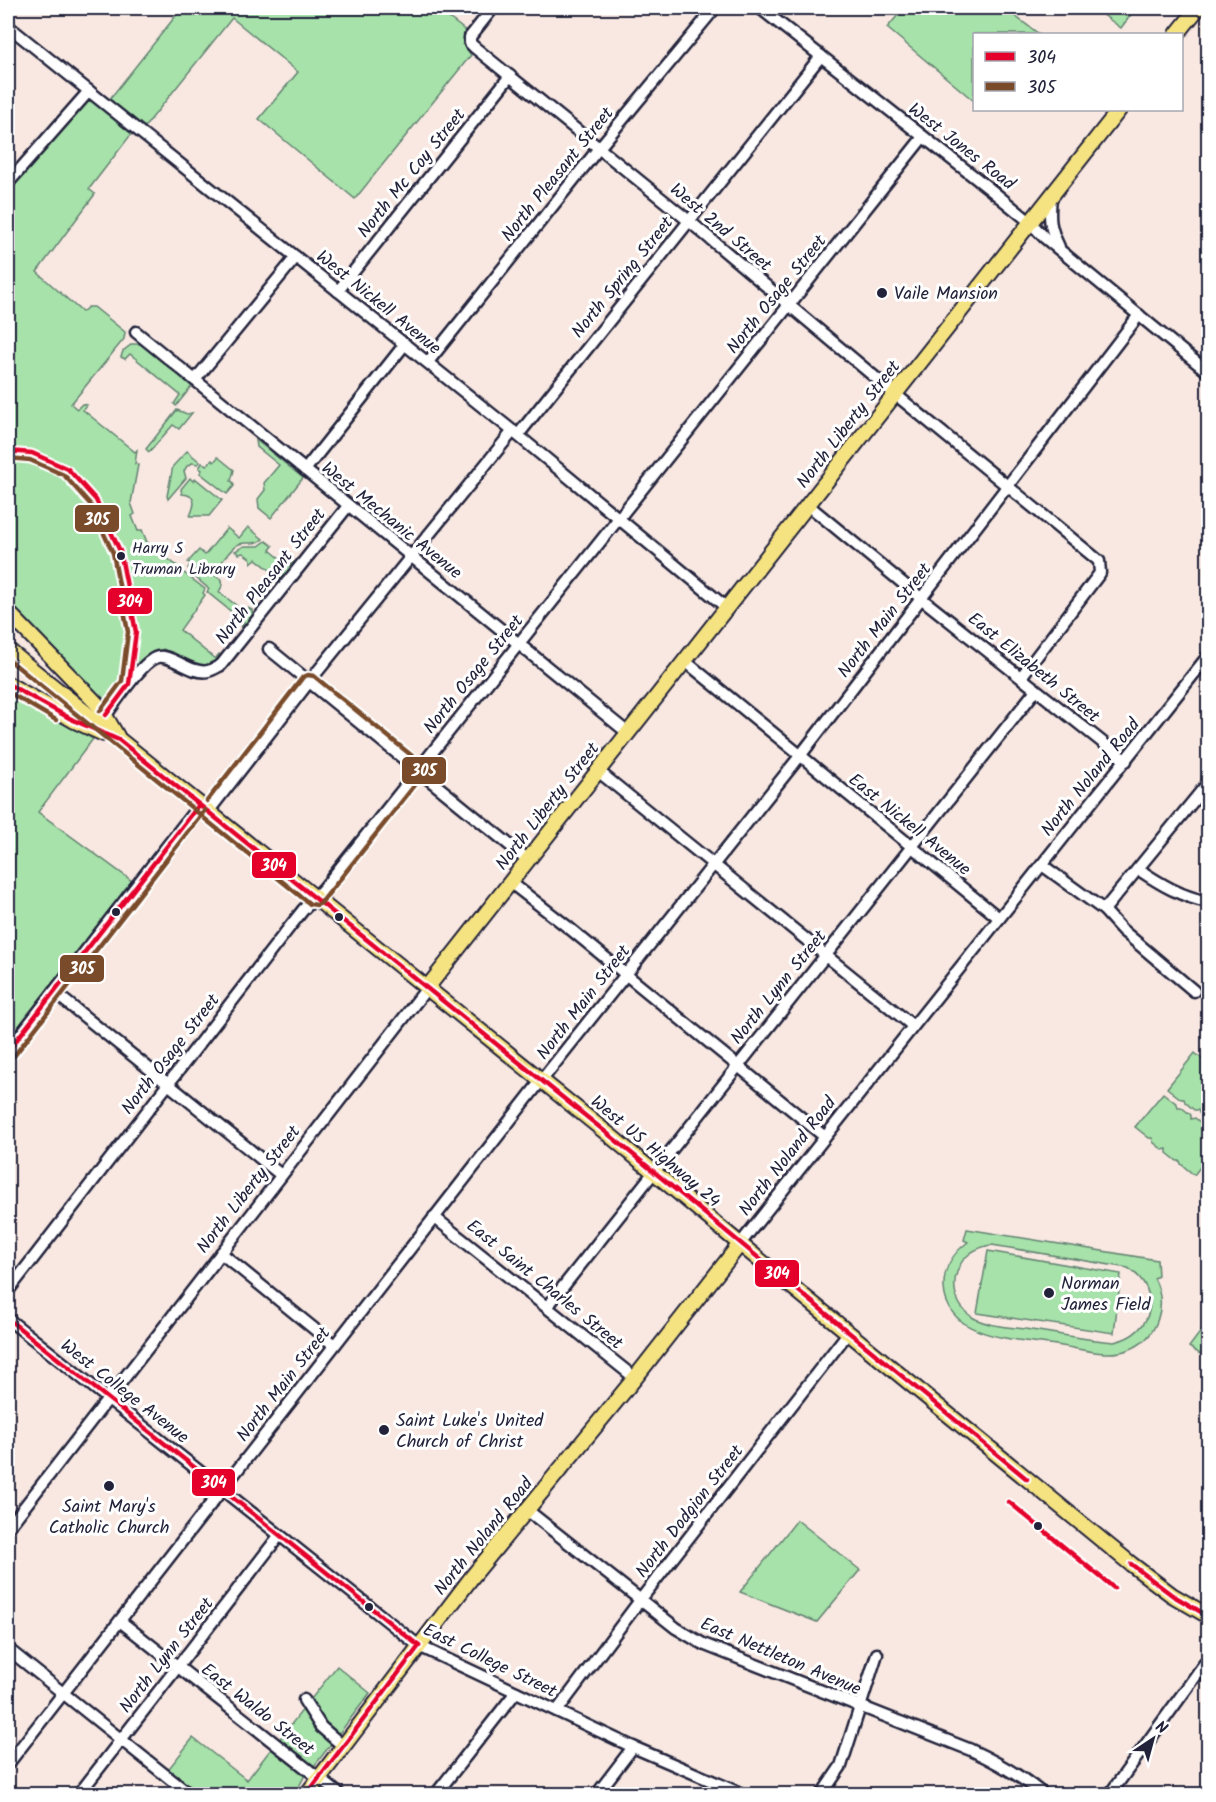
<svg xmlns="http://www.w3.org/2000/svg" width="1216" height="1802" font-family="Kalam,sans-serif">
  <rect width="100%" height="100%" fill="#f8e8e1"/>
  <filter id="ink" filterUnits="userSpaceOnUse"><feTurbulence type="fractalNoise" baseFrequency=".0167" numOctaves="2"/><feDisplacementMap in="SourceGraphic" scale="12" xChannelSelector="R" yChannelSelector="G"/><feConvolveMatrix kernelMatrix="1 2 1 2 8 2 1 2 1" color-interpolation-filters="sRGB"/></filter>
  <g filter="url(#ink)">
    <g fill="#a6e2a9" stroke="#648272" stroke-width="1.5" fill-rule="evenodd">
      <path d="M182,8H436L466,31L463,43L471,55L355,199L259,119L298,72L232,18L144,128L108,101Z"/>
      <path d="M904,8H1004L1039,34H974V101L887,28Z"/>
      <path d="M1094,8H1136L1121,28Z"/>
      <path d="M92,100L133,132L89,189L95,194L37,272L82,312L88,307H94L125,332L124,339L71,404L77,409L82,404L87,405L83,410L135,452L137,450L135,464L138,465L131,503L135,514L132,516L138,531L142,530L147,542L182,570L179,574L181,576L184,573L205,589L203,593L205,595L180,630L215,659L219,654L222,656C207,676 180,657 163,649L151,656L107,706L79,679L69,664L8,602V192L87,102Z"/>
      <path d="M132,344H141L192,386L176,406L174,404L180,395L130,354L125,359L121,357L123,351Z"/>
      <path d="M177,410L187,414L192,413L179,429L173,425L149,452L146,449Z"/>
      <path d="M256,440L303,478L271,518L259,508L258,499L265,490L264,483L279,465L257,447Z"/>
      <path d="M187,451L200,462L198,464L192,463L187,466L184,471L186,478L168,499L167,496L173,466Z"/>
      <path d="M218,457L234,470L231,481L233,482L234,486L227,494L200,473L202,470L199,468L202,463L207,465L212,460L214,462Z"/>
      <path d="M190,478L193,481L196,479L222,500L209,516H190C194,507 199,495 182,494L181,489Z"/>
      <path d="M248,527L263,539C255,546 249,541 239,544C230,548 224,560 218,567L191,570L188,568L191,564L188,562L199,550L205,555L227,528L239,538Z"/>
      <path d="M266,541L273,546L270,550L289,566L293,562L296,563L278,586L277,583L280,578L256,559L251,563V559L243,553L239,554L235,551L244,546H259Z"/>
      <path d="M214,575L221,579L222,586L219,592L245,612L248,608L252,610L253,617L243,630L241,627L244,622L207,592L209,589L195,577Z"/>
      <path d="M8,690L93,739L38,812L132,881L8,1040Z"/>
      <path d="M1195,1053L1208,1064V1121L1199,1113L1198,1110H1194L1185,1102L1184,1099H1181L1167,1088Z"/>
      <path d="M1163,1093L1177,1104L1178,1107H1181L1191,1115V1119L1195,1118L1205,1126V1130L1208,1129V1157L1194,1175L1181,1164L1180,1161H1177L1167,1153V1149L1163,1150L1153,1142L1152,1138H1149L1135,1127Z"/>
      <path d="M967,1229L1157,1260L1158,1276L1154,1278C1168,1305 1158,1339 1128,1350C1106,1358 1078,1348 1056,1345C1018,1339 947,1340 944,1288C943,1269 953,1253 968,1242L964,1240ZM992,1245L1128,1268C1163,1290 1154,1334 1114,1342C1086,1340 1059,1334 1031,1330C1013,1327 988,1327 972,1317C957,1307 951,1289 957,1272C962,1256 976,1247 992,1245Z"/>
      <path d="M988,1251L1121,1274L1114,1333L977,1313Z"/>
      <path d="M1208,1315V1359L1189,1347L1205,1326L1202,1324Z"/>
      <path d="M797,1520L860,1570L817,1622L740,1592Z"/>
      <path d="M337,1666L370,1693L315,1765L310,1766L278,1741Z"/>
      <path d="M193,1738L247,1780L271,1749L302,1773L304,1777L295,1794H195L166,1772Z"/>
    </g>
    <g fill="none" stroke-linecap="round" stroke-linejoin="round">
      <g stroke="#22223b" stroke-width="15">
        <g id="minor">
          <path d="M493,8L470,37V43L474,47L689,221L895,394L1099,561L1100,573L1021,677"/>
          <path d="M760,8L991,190L1030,222L1045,238L1208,372"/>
          <path d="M8,26L509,428L727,608"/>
          <path d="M8,183L89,91"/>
          <path d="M1051,196C1049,219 1049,226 1059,247"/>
          <path d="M338,291L510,76"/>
          <path d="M136,332L628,733"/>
          <path d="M428,362L599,148L715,8"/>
          <path d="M195,380L296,257"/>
          <path d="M518,435L821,56"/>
          <path d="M305,470L405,344"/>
          <path d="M808,505L922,599L1126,761"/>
          <path d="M269,649L528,860"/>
          <path d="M685,661L999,918"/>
          <path d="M106,715C116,701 140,665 155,658C169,651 190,675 208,671C213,670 217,667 221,665L348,506"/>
          <path d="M598,771L913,1026"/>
          <path d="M208,812L309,682L513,431"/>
          <path d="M1042,865L1104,910L1122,930L1194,991"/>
          <path d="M1138,869C1160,884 1182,897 1208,902"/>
          <path d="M510,882L569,928L825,1137"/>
          <path d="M1104,910L1208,783"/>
          <path d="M54,992L281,1175"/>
          <path d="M8,1051L199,805"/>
          <path d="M434,1217L635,1378"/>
          <path d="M740,1244L1208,656"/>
          <path d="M221,1253L334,1345"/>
          <path d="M8,1291L288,929L303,910L324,888L923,137"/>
          <path d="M547,1307L1036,690"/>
          <path d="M8,1319L419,1646L633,1747L742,1794"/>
          <path d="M527,1510L676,1628L703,1644L971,1750C997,1762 1021,1776 1043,1794"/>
          <path d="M8,1528L427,988"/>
          <path d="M120,1621L339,1794"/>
          <path d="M8,1649L189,1794"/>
          <path d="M304,1700L321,1727L343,1746"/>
          <path d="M557,1711L641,1599L848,1333"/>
          <path d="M8,1764L533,1091L800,756L1139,315"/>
          <path d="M79,1794L279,1536"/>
          <path d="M436,1794L516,1692"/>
          <path d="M597,1794L633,1747"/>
          <path d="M822,1794L841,1766L877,1654"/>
          <path d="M1110,1794L1208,1659"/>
        </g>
      </g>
      <g stroke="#22223b" stroke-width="18">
        <g id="major">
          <path d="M1177,34L1198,8"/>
          <path d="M8,612L100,707L117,736"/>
          <path d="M8,650L613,1138L740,1244L1131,1564L1172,1595L1208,1616"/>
          <path d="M8,684L73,720L104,734"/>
          <path d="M427,988L1119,110"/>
          <path d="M307,1794L472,1577L635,1378L740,1244"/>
        </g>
      </g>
      <use href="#minor" stroke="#fff" stroke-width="10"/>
      <use href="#major" stroke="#f5e382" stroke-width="14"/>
      <g stroke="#fff" stroke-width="9">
        <g id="bus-1">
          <path d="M8,451L32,453L68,469L96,500L120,551L136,632L129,684L106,715"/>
          <path d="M8,684L73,720L119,740L613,1138L1027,1479"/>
          <path d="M8,1051L199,805"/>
          <path d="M8,1319L419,1646"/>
          <path d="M1009,1502L1114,1588"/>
          <path d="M1131,1564L1172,1595L1208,1616"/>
          <path d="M307,1794L419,1646"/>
        </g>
      </g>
      <g stroke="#fff" stroke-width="9">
        <g id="bus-2">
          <path d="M8,458L30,460L64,475L90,504L113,553L128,632L122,681L100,711"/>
          <path d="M8,659L202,816"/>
          <path d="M8,692L56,720"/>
          <path d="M205,819L310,904L317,905L321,903L423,775L424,769L422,764L314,676L308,675L303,677L207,801"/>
          <path d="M14,1056L205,810"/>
        </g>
      </g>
      <use href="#bus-1" stroke="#e4002b" stroke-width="4.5"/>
      <use href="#bus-2" stroke="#7a4b2a" stroke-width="4.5"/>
    </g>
  </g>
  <g fill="#22223b" stroke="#fff" stroke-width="2">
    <circle cx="882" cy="293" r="6"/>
    <circle cx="121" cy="556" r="5"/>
    <circle cx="116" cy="912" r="5"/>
    <circle cx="339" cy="917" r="5"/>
    <circle cx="1049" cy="1293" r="6"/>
    <circle cx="384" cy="1430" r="6"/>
    <circle cx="109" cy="1486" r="6"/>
    <circle cx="1038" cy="1526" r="5"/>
    <circle cx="369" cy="1607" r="5"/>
  </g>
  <g text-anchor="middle" stroke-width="6" stroke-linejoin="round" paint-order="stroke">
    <g font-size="16" fill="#22223b" stroke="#fff" text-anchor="start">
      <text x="132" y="553">Harry S<tspan x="132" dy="21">Truman Library</tspan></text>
    </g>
    <g font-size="18" fill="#22223b" stroke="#fff">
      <text transform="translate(962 146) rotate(38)" y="6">West Jones Road</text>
      <text transform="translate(411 173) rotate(-51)" y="6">North Mc Coy Street</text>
      <text transform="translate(557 174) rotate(-51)" y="6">North Pleasant Street</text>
      <text transform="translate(721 227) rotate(40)" y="6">West 2nd Street</text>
      <text transform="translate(622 277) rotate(-51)" y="6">North Spring Street</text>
      <text transform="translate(776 294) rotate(-51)" y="6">North Osage Street</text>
      <text transform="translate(379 302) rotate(39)" y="6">West Nickell Avenue</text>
      <text transform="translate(848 424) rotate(-52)" y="6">North Liberty Street</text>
      <text transform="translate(392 520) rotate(39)" y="6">West Mechanic Avenue</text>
      <text transform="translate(270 576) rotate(-52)" y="6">North Pleasant Street</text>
      <text transform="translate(884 620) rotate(-52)" y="6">North Main Street</text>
      <text transform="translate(1034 667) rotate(39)" y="6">East Elizabeth Street</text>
      <text transform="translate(473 674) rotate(-51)" y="6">North Osage Street</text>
      <text transform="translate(1090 777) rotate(-51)" y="6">North Noland Road</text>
      <text transform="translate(547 806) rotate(-52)" y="6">North Liberty Street</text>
      <text transform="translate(910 824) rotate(39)" y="6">East Nickell Avenue</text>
      <text transform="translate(778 987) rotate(-51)" y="6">North Lynn Street</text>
      <text transform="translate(583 1002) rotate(-52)" y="6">North Main Street</text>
      <text transform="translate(170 1054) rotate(-52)" y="6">North Osage Street</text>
      <text transform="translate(656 1151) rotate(40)" y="6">West US Highway 24</text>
      <text transform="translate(787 1156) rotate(-52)" y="6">North Noland Road</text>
      <text transform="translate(248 1189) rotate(-52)" y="6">North Liberty Street</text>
      <text transform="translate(545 1284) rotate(39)" y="6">East Saint Charles Street</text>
      <text transform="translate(283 1384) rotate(-52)" y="6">North Main Street</text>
      <text transform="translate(125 1391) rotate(38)" y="6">West College Avenue</text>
      <text transform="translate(689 1511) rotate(-52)" y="6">North Dodgion Street</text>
      <text transform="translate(483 1536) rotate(-51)" y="6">North Noland Road</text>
      <text transform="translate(166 1655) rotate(-52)" y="6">North Lynn Street</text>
      <text transform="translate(781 1656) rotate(23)" y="6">East Nettleton Avenue</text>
      <text transform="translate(490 1660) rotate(26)" y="6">East College Street</text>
      <text transform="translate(258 1709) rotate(38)" y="6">East Waldo Street</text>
    </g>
    <g font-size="18" fill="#22223b" stroke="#fff" text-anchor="start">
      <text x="894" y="299">Vaile Mansion</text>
      <text x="1061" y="1289">Norman<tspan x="1061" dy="21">James Field</tspan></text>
      <text x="396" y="1426">Saint Luke's United<tspan x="396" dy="21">Church of Christ</tspan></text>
      <text x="109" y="1512" text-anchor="middle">Saint Mary's<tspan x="109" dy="21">Catholic Church</tspan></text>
    </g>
  </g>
  <g stroke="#fff" stroke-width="2">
    <rect x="74" y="504" width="46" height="29" rx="6" fill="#7a4b2a"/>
    <rect x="107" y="587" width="46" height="28" rx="6" fill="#e4002b"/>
    <rect x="401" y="756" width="46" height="29" rx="6" fill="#7a4b2a"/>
    <rect x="251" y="851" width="46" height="28" rx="6" fill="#e4002b"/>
    <rect x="59" y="954" width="46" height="29" rx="6" fill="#7a4b2a"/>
    <rect x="754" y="1259" width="46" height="29" rx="6" fill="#e4002b"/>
    <rect x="191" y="1468" width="45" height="29" rx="6" fill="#e4002b"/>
  </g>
  <g font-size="16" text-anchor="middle" font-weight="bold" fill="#fff">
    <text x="97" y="525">305</text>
    <text x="130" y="607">304</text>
    <text x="424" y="776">305</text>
    <text x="274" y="871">304</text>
    <text x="82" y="974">305</text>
    <text x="777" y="1279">304</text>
    <text x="214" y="1488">304</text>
  </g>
  <rect width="1216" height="1802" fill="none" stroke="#fff" stroke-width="30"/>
  <rect x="15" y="15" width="1186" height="1772" fill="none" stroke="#22223b" stroke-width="2" filter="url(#ink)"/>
  <rect x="973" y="33" width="210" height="78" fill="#ffffff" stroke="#a7a7b1" stroke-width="1.5"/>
  <rect x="985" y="52" width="30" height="9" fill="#e4002b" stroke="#a7a7b1" stroke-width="1.5"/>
  <text x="1027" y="63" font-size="18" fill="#22223b">304</text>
  <rect x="985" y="82" width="30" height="9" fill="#7a4b2a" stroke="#a7a7b1" stroke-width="1.5"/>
  <text x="1027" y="93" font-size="18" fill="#22223b">305</text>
  <g transform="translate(1153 1739) rotate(36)" stroke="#ffffff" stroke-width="4.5" paint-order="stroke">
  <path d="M0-4.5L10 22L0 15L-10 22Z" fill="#22223b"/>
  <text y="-9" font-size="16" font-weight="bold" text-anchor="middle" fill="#22223b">N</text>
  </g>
</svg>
